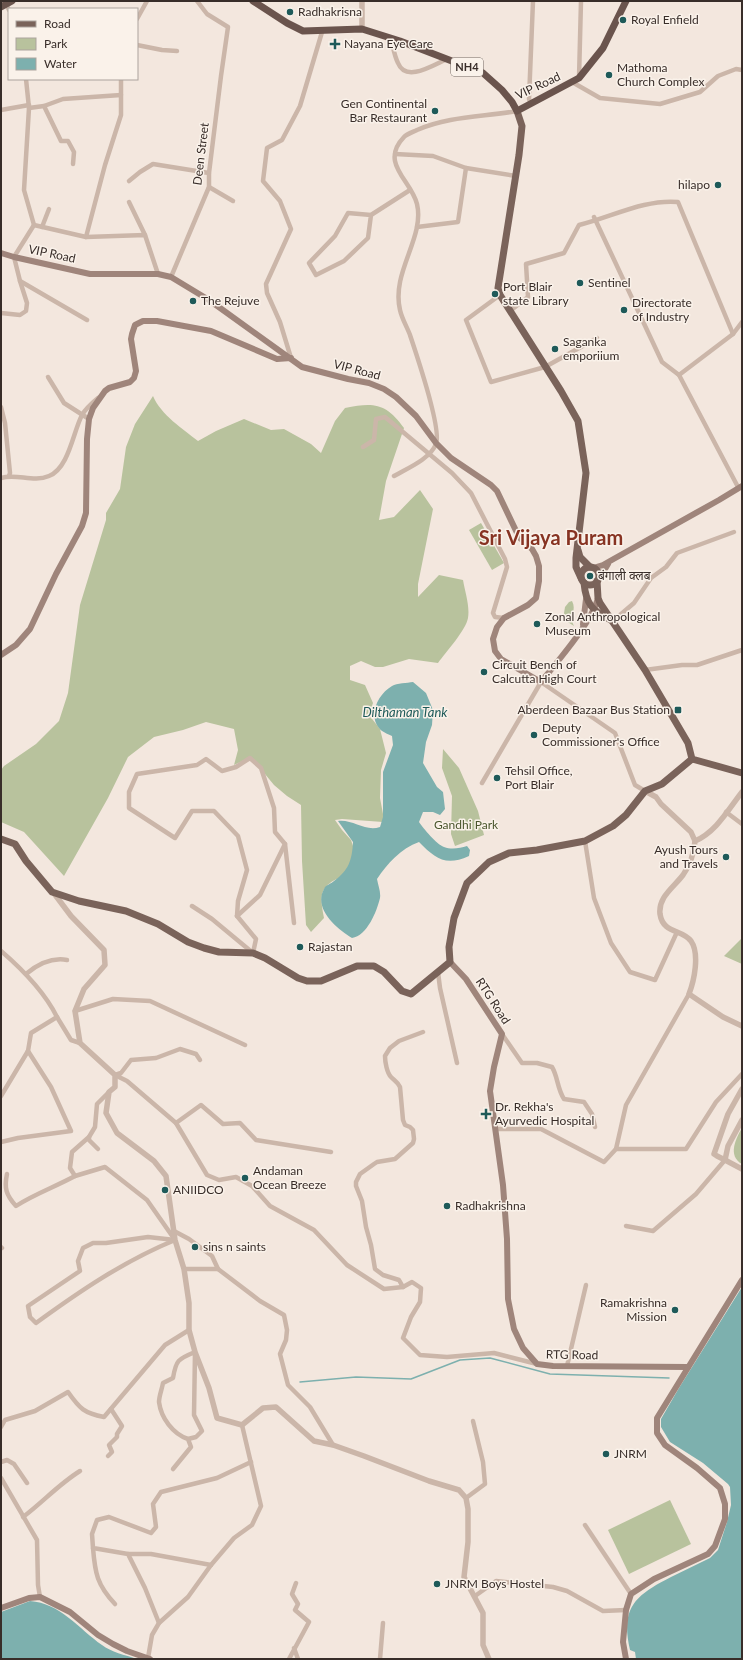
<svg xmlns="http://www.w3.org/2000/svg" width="743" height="1660" font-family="Lato,'Noto Sans Devanagari',sans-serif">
  <rect width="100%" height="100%" fill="#f3e7de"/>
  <g fill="#b8c29d">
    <path d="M153,396C161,415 183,429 198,441L216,431L244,419L271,430L284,429L311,444L321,453L335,421L345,408C374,402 386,403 404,428L386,481L379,520L394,517L420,490L433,509L418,584V597L439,575L463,580C465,592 470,606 468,618C466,630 446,652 438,663L409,659L383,667H375L361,661L350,666V680L365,685L373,703L369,715L380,729L386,753L381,770L380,798L383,814V822L342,819L335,820L342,830L351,840L355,852L344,876C320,885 319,894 324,918L311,932L306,925L302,861L301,805L287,796L274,785L251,757L234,765L238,750L234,729L206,722L183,730L154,737L128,757L108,798L64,876L24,832L1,822V770L4,766L36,744L59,721L68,693L80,605L106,520V513L120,489L126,447L135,424Z"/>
    <path d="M481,523L504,563L492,570L469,530Z"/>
    <path d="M572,601C577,610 569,618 574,626L563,619L565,607L569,602Z"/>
    <path d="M443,749L459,768L478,811L484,835L455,846L451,834L452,796L442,768Z"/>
    <path d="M742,938V964L724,956Z"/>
    <path d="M742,1128V1164C727,1156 736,1138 742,1128Z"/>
    <path d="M670,1500L691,1544L629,1574L608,1530Z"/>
  </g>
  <g fill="#7db0ae">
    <path d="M413,682L426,693L433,710L432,725L426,742L423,763L437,787L443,792L445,809L440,815L433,812H423L419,822C424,829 436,844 444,847C452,850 460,848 467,846L470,850L469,856C445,867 435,858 419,842C401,848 387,864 377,879C378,885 381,892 380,898C377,911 367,936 352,938C337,929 313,909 324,889C325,885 331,884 334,881C349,870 352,860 353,842L338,821C353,819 365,832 380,827L383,817V772L393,745L392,736C388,734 382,732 379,728C368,715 378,694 392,686C397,683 407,683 413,682Z"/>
    <path d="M742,1287V1659H636L635,1652L630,1650C620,1607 636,1595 671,1577C684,1571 697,1564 710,1558L718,1550L727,1522L731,1505L730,1487L728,1484L703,1463L670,1442L661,1427V1419L679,1388Z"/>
    <path d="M30,1601C60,1603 79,1629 102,1645C111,1652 125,1655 137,1659H1V1612Z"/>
  </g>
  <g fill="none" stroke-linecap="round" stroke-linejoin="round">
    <path stroke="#7db0ae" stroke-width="1.5" d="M300,1382L356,1377L411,1379L460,1360L490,1358L550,1374L669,1378"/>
    <g stroke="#cbb6a9" stroke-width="4.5">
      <path d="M6,4L9,10"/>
      <path d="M137,19L147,1"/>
      <path d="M391,39C393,46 394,55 398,63C406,83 433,65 447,59"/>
      <path d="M137,45L162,50L177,51"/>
      <path d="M579,78L581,1"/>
      <path d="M26,79L29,108L24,190L34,225"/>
      <path d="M572,82L600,98L660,104L700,92L718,76L736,69L742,70"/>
      <path d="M531,104L529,99L533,1"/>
      <path d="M44,106L63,99L121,95"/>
      <path d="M29,108L44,106L61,141H68L74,152L73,164"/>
      <path d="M1,110L29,105"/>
      <path d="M395,154L433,156L466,168L516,176"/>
      <path d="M129,181L140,172L153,164L209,173"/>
      <path d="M209,187L233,201"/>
      <path d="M129,202L145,235"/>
      <path d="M371,215L368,238L344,261L316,275L309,263L335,236L348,213L371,215L410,190"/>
      <path d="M594,217L662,362L679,375L738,487"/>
      <path d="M42,227L49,209"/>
      <path d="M417,227L458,222L466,168"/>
      <path d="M86,237L105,165L121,115V79"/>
      <path d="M171,277L209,187V173L221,76L228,27L207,14L197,1"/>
      <path d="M500,295L466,320L491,382L545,367L597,338"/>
      <path d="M510,311L528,297L526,264L564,253L579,225C612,217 644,199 678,202L733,334"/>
      <path d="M1,313L20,315L26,311L27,303L20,281"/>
      <path d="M87,320L20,281L14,257L34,225L86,237L145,235L158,274"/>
      <path d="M291,358L280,322L267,293L266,284L291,229L280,201L263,181L267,148L282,140L300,106L322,32"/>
      <path d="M679,375L733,334L742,322"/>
      <path d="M48,377L64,403L89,419"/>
      <path d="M1,407L5,423L10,473L9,476"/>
      <path d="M363,447L374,440L376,419L385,417L452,473L471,493L505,559L507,567L493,613L495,617L504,618"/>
      <path d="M394,476C408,468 430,459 436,444C442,429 416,353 410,335C407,327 402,319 400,310C391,272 425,238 417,204C411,180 379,163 404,137C407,134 413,132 417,130C449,116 483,117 517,111"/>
      <path d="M1,478C17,473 33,483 49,476C69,468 73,432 82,415C86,408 92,403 98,398"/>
      <path d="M613,621L634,603L651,578L666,567L677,553L734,532"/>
      <path d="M645,670L682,665H697L742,650"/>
      <path d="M482,783L541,682L615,733L635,785L645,791"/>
      <path d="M726,812L742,824"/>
      <path d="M585,841L594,898L611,943L630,972L655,980L677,932"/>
      <path d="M192,906L212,919L253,953L256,939L237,916L238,901L247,870L238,836L214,811H192L175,838L129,808V792L137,774L197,765L206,759L222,771L236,767L250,758L261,768L274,808L275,832L285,844L294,923"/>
      <path d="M237,916L260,895L285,844"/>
      <path d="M1,951C23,970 44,991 57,1017"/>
      <path d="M438,972L440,988L457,1063"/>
      <path d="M26,974C38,964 51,957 67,960"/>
      <path d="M75,1011L113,999L150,1001L245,1045"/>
      <path d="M502,1034L522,1063H537L552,1067C558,1077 557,1088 564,1099L584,1102L592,1114L595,1127"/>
      <path d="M109,1092L97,1104L95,1127L89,1137L72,1152L70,1168L75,1176L105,1167L147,1200L175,1240"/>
      <path d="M1,1096L28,1051L31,1033L57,1017L71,1040L80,1043"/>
      <path d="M176,1123L127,1081L115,1075L121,1073L131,1060L156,1058L180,1049L196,1054L200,1060"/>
      <path d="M496,1129H541L604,1162L616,1149H686L716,1102L742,1074"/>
      <path d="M89,1137V1140L98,1149"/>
      <path d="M1,1142L18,1138L71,1131L51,1087L28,1051"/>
      <path d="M616,1149L626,1105L689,994"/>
      <path d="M331,1152L256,1140L240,1123L223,1124L201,1105L176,1123L207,1175L219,1180L236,1177L252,1186L270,1206L314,1230L347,1265L384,1289L403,1287L412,1282L421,1288L420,1302L411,1317L403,1338L420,1355L447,1357L494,1353L537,1364"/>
      <path d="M7,1174C4,1188 6,1195 16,1206C34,1194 55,1187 75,1176"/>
      <path d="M626,1226L653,1231L696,1194L725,1160"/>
      <path d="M174,1231L189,1239L212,1256L218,1269"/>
      <path d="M148,1237L175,1240C124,1261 80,1291 36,1323L30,1317L28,1306L80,1271L78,1261L83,1248L93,1243H106Z"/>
      <path d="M1,1247L2,1248"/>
      <path d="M184,1269H218L260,1301L284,1315L287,1330L286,1340L280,1354L288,1385L310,1407L333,1445"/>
      <path d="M403,1287L399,1280L383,1275L375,1269L371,1245L366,1227L362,1201L356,1186V1182L360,1174L374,1164L377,1162L395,1159L413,1143L414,1139L413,1130L410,1127L405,1125L403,1120L400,1087C397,1081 395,1081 391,1077C387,1073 385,1062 385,1056L390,1048L399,1041L423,1032"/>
      <path d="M567,1366L586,1285"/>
      <path d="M1,1427L5,1420L35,1411L68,1392C80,1409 84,1413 104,1417L165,1345L189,1330"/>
      <path d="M108,1456L112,1452L109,1445L117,1437V1434L122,1426L111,1409"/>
      <path d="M1,1462L7,1460L14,1464L27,1483"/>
      <path d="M173,1469L191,1447L188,1439L196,1437L202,1431L194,1415L195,1352C178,1359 176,1360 173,1378L163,1383C162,1389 159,1396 159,1402C161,1418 173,1434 188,1439"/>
      <path d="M1,1478L37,1540L38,1585L40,1597"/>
      <path d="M466,1498L485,1484L483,1462L473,1421"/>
      <path d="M23,1517C43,1502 59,1484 80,1471"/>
      <path d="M585,1525L631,1594"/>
      <path d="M93,1548C95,1573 97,1585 115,1604"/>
      <path d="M128,1554H151L211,1565"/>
      <path d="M475,1596L496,1581L553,1587L567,1591L603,1611L626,1610"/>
      <path d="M159,1623L145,1588L128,1554L93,1548L92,1534L97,1520L109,1517L151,1533L156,1527L153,1504L161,1492L217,1478L251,1462"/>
      <path d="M294,1648L298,1659"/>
      <path d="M148,1658L152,1635L159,1623L188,1597L211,1565L234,1538L252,1525L261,1506L242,1425"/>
      <path d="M289,1659L309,1622L295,1610L298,1604L292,1594L296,1583"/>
      <path d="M380,1659L383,1623"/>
    </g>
    <g stroke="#cbb6a9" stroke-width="5.5">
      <path d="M362,1V29"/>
      <path d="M645,791L656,797L661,804L691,832L695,841"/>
      <path d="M742,792C728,810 716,832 695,841C694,853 690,865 683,875C674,887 658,897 660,914C663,934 682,929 691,941C700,954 694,981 689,994L723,1017L742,1026"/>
      <path d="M53,892L71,916L104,950L105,965L84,989L75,1011L80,1043L115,1075V1087L109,1092L106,1113L117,1133L154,1161L166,1176L175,1240L184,1269L189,1303V1330L195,1352L209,1388L217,1418L242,1425L263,1408L276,1407L314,1441L333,1445L364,1456L429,1481L459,1490L466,1498L468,1509V1542L464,1577L483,1613V1645L489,1659"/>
      <path d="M742,1120L728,1146L725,1160L742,1169"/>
      <path d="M725,1160L717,1156L714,1154L728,1114L742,1089"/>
    </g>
    <g stroke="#9f857b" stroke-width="6">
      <path d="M1,253L14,257L90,274H158L171,277L209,300L302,367L348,379L369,383L384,389L396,397L416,416L436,443L451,458L491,485L497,491L519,537L532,549L536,556L539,566V581L536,598L528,605L504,618L497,627L493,639L495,651L501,659L541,682C557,662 592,622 598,598"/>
      <path d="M593,568L603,565L610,561L719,500L742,486"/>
      <path d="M599,579L608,564"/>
      <path d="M583,624L586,599"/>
      <path d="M1,655L16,645L30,629L56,574L82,526L86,513L87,439L89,419L93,408L105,391L109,388L130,382L134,378L136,371L131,339L132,334L135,325L143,321H157L211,331L277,359L291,358"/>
      <path d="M450,962L466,979L502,1034L494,1067L490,1091L503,1185L507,1239L508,1299L514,1329L523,1348L537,1364L553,1366L688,1367"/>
      <path d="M1,1608L29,1598L40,1597L70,1612L98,1635L113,1644L127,1651L150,1659"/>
      <path d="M626,1659L623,1642L626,1610L631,1594L654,1579L708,1554L715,1546L725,1519V1504L720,1488L697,1468L665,1445L657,1433V1418L742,1280"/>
    </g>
    <g stroke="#7a635a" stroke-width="7">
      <path d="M517,111L522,126L519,155L498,288L500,295L561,391L578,421L586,473L576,558V567L581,578"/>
      <path d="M578,550L580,557L590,567"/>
      <circle cx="590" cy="576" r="9"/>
      <path d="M597,581L598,598L600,603L645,670L688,743L692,759L742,773"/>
      <path d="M584,583C586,604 592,611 611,620"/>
      <path d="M1,839L15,844L26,861L52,892L79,901L126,911L158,924L188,942L204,948L219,952L253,953L265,958L298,978L307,981H321L357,966H374L384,972L402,991L411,994L450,962L449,947L454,918L467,883L489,862L509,853L537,850L585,841L613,826L626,815L645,791L662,784L692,759"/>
    </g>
    <g stroke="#6a544d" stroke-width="7">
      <path d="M253,1L287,23L303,31L362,29L400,41L483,73L502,90L512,102L517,111L579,78L603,48L626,1"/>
      <path d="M1,7L12,1"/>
    </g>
  </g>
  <g fill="#1e5a59" stroke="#faf2ea" stroke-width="1.5">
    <circle cx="290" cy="12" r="4"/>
    <circle cx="623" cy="20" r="4"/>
    <path d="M333 38h4v4h4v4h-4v4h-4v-4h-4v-4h4z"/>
    <circle cx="609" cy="75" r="4"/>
    <circle cx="435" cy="111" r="4"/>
    <circle cx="718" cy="185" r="4"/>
    <circle cx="580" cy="283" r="4"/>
    <circle cx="495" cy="294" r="4"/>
    <circle cx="193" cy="301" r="4"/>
    <circle cx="624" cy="310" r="4"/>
    <circle cx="555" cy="349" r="4"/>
    <circle cx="590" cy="576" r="4"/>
    <circle cx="537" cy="624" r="4"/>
    <circle cx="484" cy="672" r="4"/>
    <rect x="674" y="706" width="8" height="8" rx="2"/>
    <circle cx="534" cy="735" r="4"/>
    <circle cx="497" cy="778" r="4"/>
    <circle cx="726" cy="857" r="4"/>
    <circle cx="300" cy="947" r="4"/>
    <path d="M484 1108h4v4h4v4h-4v4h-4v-4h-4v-4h4z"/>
    <circle cx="245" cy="1178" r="4"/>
    <circle cx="165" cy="1190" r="4"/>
    <circle cx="447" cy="1206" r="4"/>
    <circle cx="195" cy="1247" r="4"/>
    <circle cx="675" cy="1310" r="4"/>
    <circle cx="606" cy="1454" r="4"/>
    <circle cx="437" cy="1584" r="4"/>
  </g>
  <g text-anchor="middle" stroke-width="3" stroke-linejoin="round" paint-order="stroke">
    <rect fill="#faf2ea" stroke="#726863" stroke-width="1" x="451" y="58" width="32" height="18" rx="3"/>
    <g font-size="11" font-weight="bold" fill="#382d29">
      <text x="467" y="71">NH4</text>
    </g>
    <g font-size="12" fill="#382d29" stroke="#faf2ea" text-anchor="start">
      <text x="298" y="16">Radhakrisna</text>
      <text x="631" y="24">Royal Enfield</text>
      <text x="344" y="48">Nayana Eye Care</text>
      <text x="617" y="72">Mathoma<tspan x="617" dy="14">Church Complex</tspan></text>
      <text x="427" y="108" text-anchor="end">Gen Continental<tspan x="427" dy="14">Bar Restaurant</tspan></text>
      <text x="710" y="189" text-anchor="end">hilapo</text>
      <text x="588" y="287">Sentinel</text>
      <text x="503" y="291">Port Blair<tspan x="503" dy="14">state Library</tspan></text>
      <text x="201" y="305">The Rejuve</text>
      <text x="632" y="307">Directorate<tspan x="632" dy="14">of Industry</tspan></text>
      <text x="563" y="346">Saganka<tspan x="563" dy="14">emporiium</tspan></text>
      <text x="598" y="580">बंगाली क्लब</text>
      <text x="545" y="621">Zonal Anthropological<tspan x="545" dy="14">Museum</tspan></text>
      <text x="492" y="669">Circuit Bench of<tspan x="492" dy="14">Calcutta High Court</tspan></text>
      <text x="670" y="714" text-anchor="end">Aberdeen Bazaar Bus Station</text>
      <text x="542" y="732">Deputy<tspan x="542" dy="14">Commissioner's Office</tspan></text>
      <text x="505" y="775">Tehsil Office,<tspan x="505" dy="14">Port Blair</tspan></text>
      <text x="718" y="854" text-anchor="end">Ayush Tours<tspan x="718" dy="14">and Travels</tspan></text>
      <text x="308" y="951">Rajastan</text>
      <text x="495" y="1111">Dr. Rekha's<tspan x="495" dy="14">Ayurvedic Hospital</tspan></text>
      <text x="253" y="1175">Andaman<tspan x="253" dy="14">Ocean Breeze</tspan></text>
      <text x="173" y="1194">ANIIDCO</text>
      <text x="455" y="1210">Radhakrishna</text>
      <text x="203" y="1251">sins n saints</text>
      <text x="667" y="1307" text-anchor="end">Ramakrishna<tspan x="667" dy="14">Mission</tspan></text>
      <text x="614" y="1458">JNRM</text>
      <text x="445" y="1588">JNRM Boys Hostel</text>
    </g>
    <g font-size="12" fill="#382d29" stroke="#faf2ea">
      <text transform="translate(538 86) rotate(-25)" y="4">VIP Road</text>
      <text transform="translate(201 154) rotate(-83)" y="4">Deen Street</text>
      <text transform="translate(52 254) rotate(12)" y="4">VIP Road</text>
      <text transform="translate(357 370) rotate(15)" y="4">VIP Road</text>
      <text transform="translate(493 1001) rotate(57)" y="4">RTG Road</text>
      <text transform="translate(572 1355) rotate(1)" y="4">RTG Road</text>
    </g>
    <g font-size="12" fill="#4a562d" stroke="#faf2ea">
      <text x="466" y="829">Gandhi Park</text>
    </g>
    <g font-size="13" font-style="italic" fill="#1e5a59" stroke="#faf2ea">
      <text x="405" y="717">Dilthaman Tank</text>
    </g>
    <g font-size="20" font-weight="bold" fill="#873322" stroke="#faf2ea">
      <text x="551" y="545">Sri Vijaya Puram</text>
    </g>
  </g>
  <rect width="743" height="1660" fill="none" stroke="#382d29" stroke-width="4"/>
  <rect x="8" y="8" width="130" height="72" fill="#faf2ea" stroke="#aca39d"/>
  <rect x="16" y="21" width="20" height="6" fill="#7a635a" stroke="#aca39d"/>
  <text x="44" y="28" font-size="12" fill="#382d29">Road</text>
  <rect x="16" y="38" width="20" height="12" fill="#b8c29d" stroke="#aca39d"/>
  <text x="44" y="48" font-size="12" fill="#382d29">Park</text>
  <rect x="16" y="58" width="20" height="12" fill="#7db0ae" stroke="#aca39d"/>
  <text x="44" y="68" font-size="12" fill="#382d29">Water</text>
</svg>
